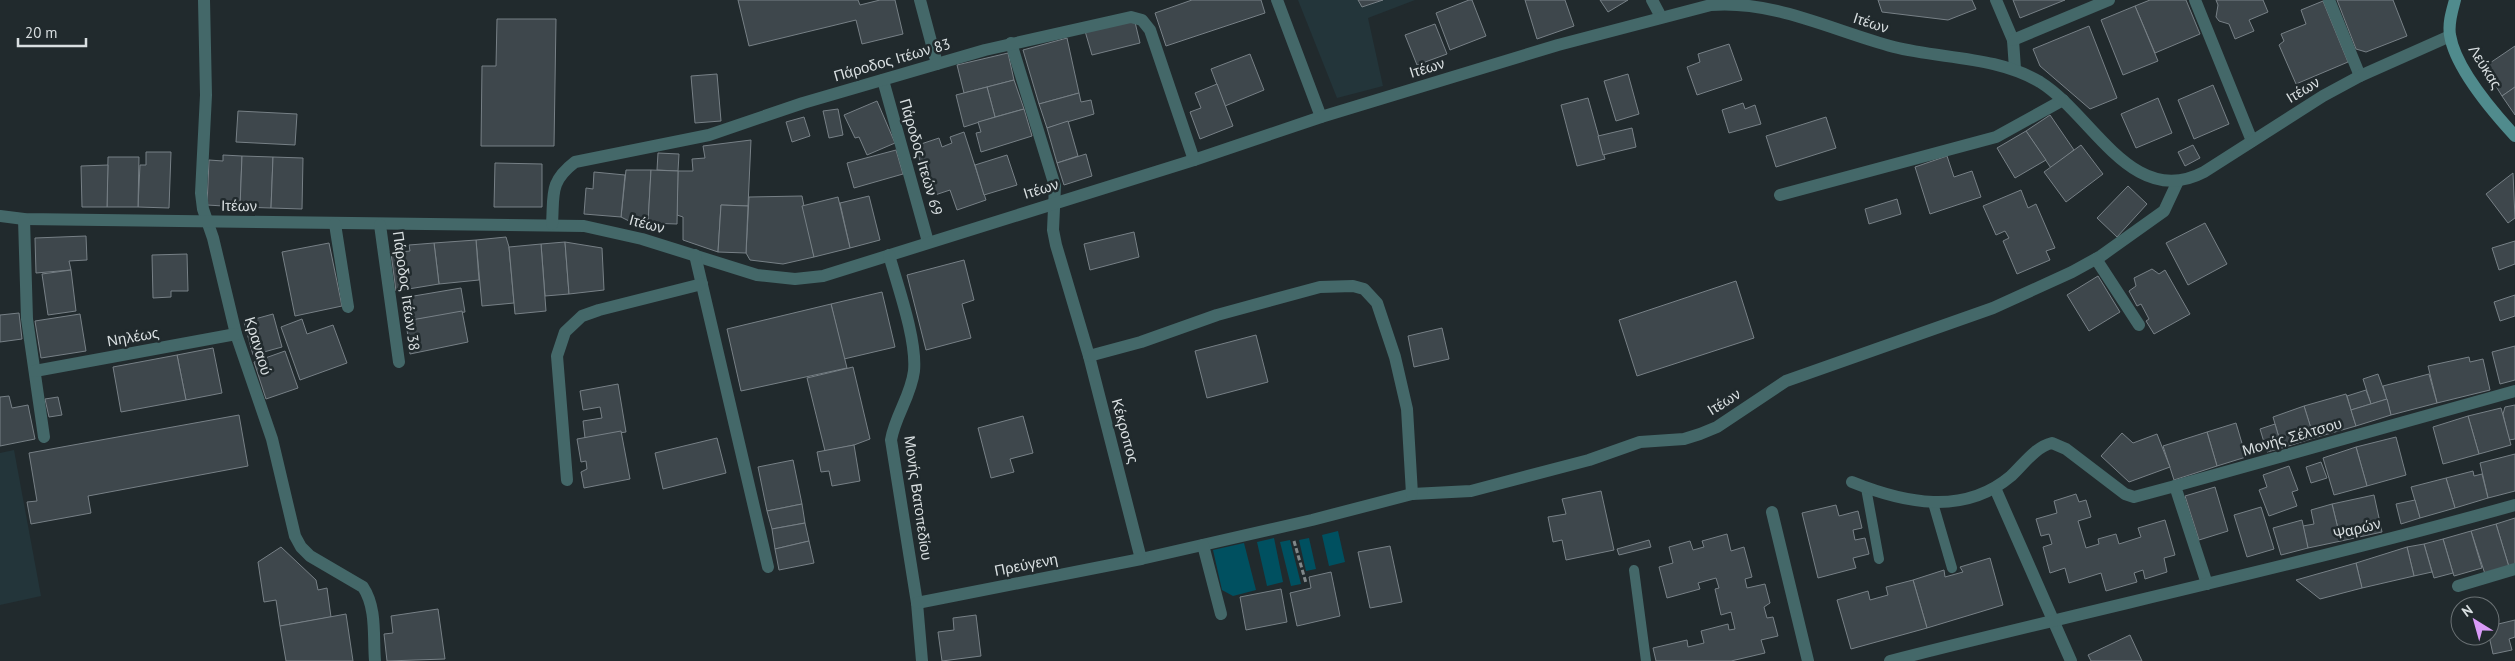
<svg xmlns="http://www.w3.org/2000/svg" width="2515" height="661" font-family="'PT Sans',sans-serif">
  <rect width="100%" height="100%" fill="#212a2d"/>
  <g fill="#23353a">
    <path d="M1298,0H1415L1368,18L1383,86L1337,98Z"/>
    <path d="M14,450L41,596L0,605V453Z"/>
  </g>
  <g fill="#005060">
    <path d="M1338,531L1345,562L1329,566L1322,535Z"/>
    <path d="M1274,538L1283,582L1267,586L1257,542Z"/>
    <path d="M1309,538L1316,569L1306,571L1299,540Z"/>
    <path d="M1290,540L1301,584L1291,586L1280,542Z"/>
    <path d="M1244,543L1256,590L1233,596L1222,590L1213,550Z"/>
  </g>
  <g fill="#3e474c" stroke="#778086">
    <path d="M738,0H858L860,5L880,0H895L903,34L862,44L856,20L749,46Z"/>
    <path d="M1192,0H1261L1265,13L1166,46L1155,13Z"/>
    <path d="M1358,0H1383L1362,7Z"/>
    <path d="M1469,0H1472L1486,36L1450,50L1436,13Z"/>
    <path d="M1525,0H1565L1574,26L1537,39Z"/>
    <path d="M1600,0H1628L1608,12Z"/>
    <path d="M1878,0H1972L1976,9L1948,20L1882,12Z"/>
    <path d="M2013,0H2065L2020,18Z"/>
    <path d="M2150,0H2186L2200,34L2155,53L2135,6Z"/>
    <path d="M2216,0H2263L2268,12L2249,20L2254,31L2235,39L2229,24L2219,21L2216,17L2218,5Z"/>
    <path d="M2337,0H2393L2407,36L2366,52L2356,49Z"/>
    <path d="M2323,1L2348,62L2296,84L2279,45L2284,41L2281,34L2306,24L2301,10Z"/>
    <path d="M2135,6L2158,61L2123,75L2101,20Z"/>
    <path d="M1134,18L1140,43L1092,55L1085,31Z"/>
    <path d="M497,19H556L554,146H481L482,66H496Z"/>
    <path d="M1435,24L1447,54L1417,65L1405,35Z"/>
    <path d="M2089,26L2117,98L2090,109L2040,66L2033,49Z"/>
    <path d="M1067,38L1079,93L1039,104L1023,50Z"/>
    <path d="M1729,44L1742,80L1697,95L1687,67L1700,62L1698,54Z"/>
    <path d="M2515,46V87L2502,96L2484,67Z"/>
    <path d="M1008,53L1014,80L964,93L957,65Z"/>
    <path d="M1250,54L1264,90L1225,106L1211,69Z"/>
    <path d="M717,74L721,121L695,123L691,76Z"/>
    <path d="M1628,74L1639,114L1616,121L1604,81Z"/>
    <path d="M1014,80L1024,109L995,117L987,87Z"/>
    <path d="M1217,84L1233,126L1200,139L1190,112L1201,108L1195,93Z"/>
    <path d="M2213,85L2229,124L2194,139L2178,100Z"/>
    <path d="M987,87L995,117L964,127L956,95Z"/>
    <path d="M2515,87V115L2502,96Z"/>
    <path d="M1079,93L1081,102L1091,100L1094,114L1047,128L1039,104Z"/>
    <path d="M1588,98L1605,159L1577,166L1561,105Z"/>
    <path d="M2158,98L2172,133L2136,148L2121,114Z"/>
    <path d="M877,101L895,143L867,155L859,137L855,138L844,115Z"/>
    <path d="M1743,103L1745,109L1755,105L1761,124L1729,133L1722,110Z"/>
    <path d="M838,109L843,135L829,138L823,111Z"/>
    <path d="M1024,109L1032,136L981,152L976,133L981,132L978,122Z"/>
    <path d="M238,111L297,114L295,145L236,142Z"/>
    <path d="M2050,115L2074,150L2051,168L2026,131Z"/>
    <path d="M804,117L810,136L792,142L786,122Z"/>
    <path d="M1826,117L1836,148L1776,167L1766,136Z"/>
    <path d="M1068,121L1078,156L1057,163L1047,128Z"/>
    <path d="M1632,128L1636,147L1603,155L1598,136Z"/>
    <path d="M2026,131L2046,160L2015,178L1997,148Z"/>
    <path d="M964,132L986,200L957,210L950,190L932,196L915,146L939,138L942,147L952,143L950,137Z"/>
    <path d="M751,140L748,206L721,205L718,252L683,240V217L677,215L678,171H693L692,159L705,158L703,146Z"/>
    <path d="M2081,145L2103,174L2066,202L2044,172Z"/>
    <path d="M2193,145L2200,158L2185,166L2178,152Z"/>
    <path d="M896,150L903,174L854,188L847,163Z"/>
    <path d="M146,152H171L169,208L138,207L140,165H146Z"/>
    <path d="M658,153L679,154L678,171L657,170Z"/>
    <path d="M1086,154L1092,176L1064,185L1057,163Z"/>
    <path d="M223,155L242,156L240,207L207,205L209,160L223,161Z"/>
    <path d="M1007,155L1017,185L984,195L975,165Z"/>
    <path d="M242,156L273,157L271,208L240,207Z"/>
    <path d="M1947,156L1954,177L1972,171L1981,197L1930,214L1915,167Z"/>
    <path d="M108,157H139L138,207H107Z"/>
    <path d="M273,157L303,158L302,209L271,208Z"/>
    <path d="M495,163L542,164V207H494Z"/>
    <path d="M108,165L107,207H82L81,166Z"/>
    <path d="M626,170H651L648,223L629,221L621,217Z"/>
    <path d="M651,170L678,171L677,224L648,223Z"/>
    <path d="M594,172L625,175L621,217L584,214L586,188L593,189Z"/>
    <path d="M2513,173L2515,218L2508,223L2486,194Z"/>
    <path d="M2128,186L2147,204L2117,237L2097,218Z"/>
    <path d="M2021,190L2028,208L2036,204L2055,248L2046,251L2050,260L2017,274L2003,241L2009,238L2005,231L1996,235L1983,206Z"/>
    <path d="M802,196L814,257L783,264L750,260L746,253L749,197Z"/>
    <path d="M869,196L880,240L850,248L840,203Z"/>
    <path d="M838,197L850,248L814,257L802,206Z"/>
    <path d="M1897,199L1901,214L1869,224L1865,209Z"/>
    <path d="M721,205L748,206L746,253L718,252Z"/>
    <path d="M2205,223L2227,264L2188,285L2166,243Z"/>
    <path d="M1134,232L1139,257L1090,270L1084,244Z"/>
    <path d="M86,236L87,260L69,261L71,270L36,273L35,238Z"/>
    <path d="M506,237L509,247L514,303L482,306L476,240Z"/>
    <path d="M476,240L479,280L439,284L434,243Z"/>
    <path d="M2515,241V264L2499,270L2492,248Z"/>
    <path d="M565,242L569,294L545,296L541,244Z"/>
    <path d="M565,242L602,248L604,290L569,294Z"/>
    <path d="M329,243L342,306L295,316L282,252Z"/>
    <path d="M434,243L439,284L396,291L391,253L410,251L409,245Z"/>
    <path d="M541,244L546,311L515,314L509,247Z"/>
    <path d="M187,254L188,291H171V297L153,298L152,255Z"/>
    <path d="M964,260L974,300L962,304L971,338L926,350L907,275Z"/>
    <path d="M2152,269L2159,274L2165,270L2190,314L2154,334L2146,321L2149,319L2141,304L2137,306L2129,291L2136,286L2134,278Z"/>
    <path d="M71,270L76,311L48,315L42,274Z"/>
    <path d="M2098,276L2120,312L2089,331L2067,295Z"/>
    <path d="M1736,281L1754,338L1637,376L1619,320Z"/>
    <path d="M461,288L465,312L406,321L402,298Z"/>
    <path d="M882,292L895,347L844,359L831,304Z"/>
    <path d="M2515,295V316L2500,321L2494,302Z"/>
    <path d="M831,304L847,368L741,391L727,329Z"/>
    <path d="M462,311L468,342L410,354L406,321Z"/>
    <path d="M19,313L22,339L0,342V315Z"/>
    <path d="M80,314L86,351L41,358L35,321Z"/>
    <path d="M273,314L282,347L253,355L244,322Z"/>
    <path d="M302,319L307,334L333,325L347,363L300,380L281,327Z"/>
    <path d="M1442,328L1449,359L1414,367L1408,336Z"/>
    <path d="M1256,335L1268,382L1207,398L1195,351Z"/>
    <path d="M2515,346V380L2500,384L2492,352Z"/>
    <path d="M213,348L222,393L186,400L177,355Z"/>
    <path d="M285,351L298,388L266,399L254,362Z"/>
    <path d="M177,355L186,400L121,412L113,367Z"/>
    <path d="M2469,357L2470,362L2483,359L2490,390L2437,403L2428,366Z"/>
    <path d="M853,367L870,439L854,445L825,451L807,378Z"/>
    <path d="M2378,374L2387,399L2371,404L2363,379Z"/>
    <path d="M2429,374L2437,403L2391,415L2383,386Z"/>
    <path d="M618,384L626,432L585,438L583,421L602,418L600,407L583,410L580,391Z"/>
    <path d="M2366,390L2371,404L2351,410L2347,396Z"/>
    <path d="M2346,394L2356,426L2314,438L2304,406Z"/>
    <path d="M9,396L12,408L28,405L35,439L0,446V397Z"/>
    <path d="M58,397L62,415L49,417L45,399Z"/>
    <path d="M2387,399L2391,415L2356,426L2351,410Z"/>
    <path d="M2515,405V439L2509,440L2503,414L2505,407Z"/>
    <path d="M2304,406L2314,438L2282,448L2273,417Z"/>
    <path d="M2501,408L2511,445L2479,454L2468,416Z"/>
    <path d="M239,415L248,466L88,496L91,513L31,524L27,502L37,501L29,453Z"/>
    <path d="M1023,416L1033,453L1010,459L1014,472L991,478L978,428Z"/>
    <path d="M2468,416L2479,454L2443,464L2433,427Z"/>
    <path d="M2236,423L2246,457L2217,466L2207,432Z"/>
    <path d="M2275,424L2282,448L2267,452L2260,429Z"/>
    <path d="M621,431L630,479L584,488L581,472L587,469L586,461L581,462L577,439Z"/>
    <path d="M2207,432L2217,466L2174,480L2163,446Z"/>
    <path d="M2122,433L2133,443L2157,434L2170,467L2129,482L2101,456Z"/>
    <path d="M2396,437L2406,475L2367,486L2356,447Z"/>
    <path d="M717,438L726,473L663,489L655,453Z"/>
    <path d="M854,445L860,481L832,486L829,471L821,472L817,452Z"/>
    <path d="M2356,447L2367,486L2334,495L2323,458Z"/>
    <path d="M2515,454V491L2488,498L2480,463Z"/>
    <path d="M793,460L802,504L767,511L758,467Z"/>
    <path d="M2321,462L2327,478L2311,483L2306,467Z"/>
    <path d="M2289,466L2298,490L2292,492L2297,506L2269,516L2259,490L2267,487L2263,475Z"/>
    <path d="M2473,471L2474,476L2482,474L2488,498L2455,508L2446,478Z"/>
    <path d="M2446,478L2455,508L2420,518L2411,487Z"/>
    <path d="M2215,487L2228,531L2199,540L2185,496Z"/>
    <path d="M1601,491L1614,550L1566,560L1562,540L1553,542L1548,517L1566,514L1562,499Z"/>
    <path d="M2076,494L2079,502L2086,500L2091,517L2078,521L2086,548L2099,544L2098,539L2116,534L2119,544L2141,537L2138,528L2165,520L2175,555L2164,558L2167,572L2145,579L2143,570L2134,573L2137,582L2106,591L2101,573L2069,583L2065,568L2050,573L2043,547L2052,544L2049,534L2041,536L2036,519L2057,513L2054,501Z"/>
    <path d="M2374,495L2382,532L2341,541L2332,504Z"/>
    <path d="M2415,500L2420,518L2401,524L2396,504Z"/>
    <path d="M802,504L805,523L772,529L767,511Z"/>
    <path d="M2332,504L2341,541L2308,548L2303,526L2314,524L2311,510Z"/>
    <path d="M1836,505L1839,516L1858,511L1862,528L1853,530L1855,540L1865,538L1869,554L1853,558L1856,568L1818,578L1802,513Z"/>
    <path d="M2261,507L2274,549L2247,557L2234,515Z"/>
    <path d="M2515,518V565L2509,567L2496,524Z"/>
    <path d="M2302,520L2308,548L2281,555L2273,528Z"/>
    <path d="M805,523L809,541L775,549L772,529Z"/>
    <path d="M2496,524L2509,567L2485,574L2471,531Z"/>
    <path d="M2471,531L2482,568L2454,576L2443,539Z"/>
    <path d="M1727,534L1731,551L1744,547L1752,577L1745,579L1747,588L1765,584L1770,603L1764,607L1767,618L1773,617L1778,636L1761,640L1765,653L1731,661H1656L1653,648L1687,640L1688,647L1704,643L1701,631L1728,624L1729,630L1735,629L1731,612L1721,615L1715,589L1719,588L1716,578L1698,583L1700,589L1667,598L1659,567L1673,563L1669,547L1690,541L1693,550L1704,547L1702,541Z"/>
    <path d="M2443,539L2453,573L2434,578L2424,544Z"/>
    <path d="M1649,540L1651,547L1619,555L1617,549Z"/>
    <path d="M809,541L814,563L779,570L775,549Z"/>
    <path d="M2424,544L2432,572L2414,576L2407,547Z"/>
    <path d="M1390,546L1402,602L1370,608L1358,552Z"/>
    <path d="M281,547L316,580L318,590L327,588L331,617L280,626L276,600L264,602L258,562Z"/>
    <path d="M2407,547L2414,576L2362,588L2356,563Z"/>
    <path d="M1990,558L2003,605L1927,628L1913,580L1944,570L1945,577L1963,572L1960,567Z"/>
    <path d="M2356,563L2362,588L2320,599L2296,580Z"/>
    <path d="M1331,572L1340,616L1297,626L1290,593L1311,588L1309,577Z"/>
    <path d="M1913,580L1927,628L1851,649L1837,600L1868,591L1870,600L1888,595L1886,587Z"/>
    <path d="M1281,589L1287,622L1246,630L1240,597Z"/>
    <path d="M438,609L445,659L387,661L384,634L393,633L391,616Z"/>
    <path d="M346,614L353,661H286L280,626Z"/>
    <path d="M976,615L981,656L942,661L938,632L954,630L953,618Z"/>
    <path d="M2515,620V637L2509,639L2512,650L2493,654L2489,636L2490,626Z"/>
    <path d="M2130,635L2142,661H2091L2088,655Z"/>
  </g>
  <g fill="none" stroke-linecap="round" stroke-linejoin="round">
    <path stroke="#80888a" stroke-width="3" stroke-dasharray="5 2.5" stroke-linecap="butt" d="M1294,541L1306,583"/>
    <g stroke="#446869" stroke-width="10">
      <path d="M1866,488L1879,559"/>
      <path d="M1933,503L1952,568"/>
      <path d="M1634,570L1646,661"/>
    </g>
    <g stroke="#446869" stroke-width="12">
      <path d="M204,0L206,95L201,193L203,209L213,238L236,334L272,439L295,536L301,547L310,556L363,587C377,608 373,637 375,661"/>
      <path d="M920,0L937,64"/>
      <path d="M1277,0L1321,117"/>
      <path d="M1652,0L1661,17"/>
      <path d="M1996,0L2013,40L2015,69"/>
      <path d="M2195,0L2252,141"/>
      <path d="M2329,0L2360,76"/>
      <path d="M2013,40L2109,0"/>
      <path d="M1011,43L1055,186L1053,230L1056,245L1089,356L1141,559L1312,520L1412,494L1471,491L1589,460L1640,442L1684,439L1700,434L1717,427L1786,381L1993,308L2072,272L2101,256L2164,211L2178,181"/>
      <path d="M883,80L928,242"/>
      <path d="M1780,195L1996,137L2063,100"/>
      <path d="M0,216L24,219L584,226L642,239L757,275L795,279L823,276L1194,160L1321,117L1558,45L1711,5C1775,0 1833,31 1894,47C1942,59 1996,56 2040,82C2093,115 2132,210 2204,172L2323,96L2360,76L2450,36"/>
      <path d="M24,219L27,319L44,437"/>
      <path d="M335,224L348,307"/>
      <path d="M552,224C554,194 549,182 575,162L709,135L803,103L985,50L1131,17L1142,20L1150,30L1194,160"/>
      <path d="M380,225L399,362"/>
      <path d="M695,255L768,567"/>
      <path d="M889,255C898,287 917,340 914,371C911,396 895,416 891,440L917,603L922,661"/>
      <path d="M2096,259L2139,325"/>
      <path d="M1089,356L1141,342L1217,315L1320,287L1353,286L1364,289L1377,303L1395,357L1407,409L1412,494"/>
      <path d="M35,371L236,334"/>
      <path d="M567,480L557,356L565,332L582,316L599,310L702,284"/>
      <path d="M1852,482C1904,503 1964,516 2011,476C2023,465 2035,447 2052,443L2066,449L2125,494L2134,497L2175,486"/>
      <path d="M1995,488L2071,661"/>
      <path d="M1772,512L1808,661"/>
      <path d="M1203,545L1221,614"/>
      <path d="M2207,584L2175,486L2515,391"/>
      <path d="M2458,586L2515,569"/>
      <path d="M917,603L1141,559"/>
      <path d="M1890,661C2098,608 2308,563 2515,505"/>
    </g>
    <path stroke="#508b8d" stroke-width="12" d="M2455,0C2452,11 2448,23 2450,35C2455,67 2493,112 2515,136"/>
  </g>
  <g text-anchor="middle" stroke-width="5" stroke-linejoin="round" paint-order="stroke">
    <g font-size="15" fill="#d9dfe1" stroke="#212a2d">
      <text transform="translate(1871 23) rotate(18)" y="5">Ιτέων</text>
      <text transform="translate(892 60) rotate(-16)" y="5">Πάροδος Ιτέων 83</text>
      <text transform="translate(2485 67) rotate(58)" y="5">Λεύκας</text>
      <text transform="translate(1427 68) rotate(-17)" y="5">Ιτέων</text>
      <text transform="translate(2303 90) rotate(-31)" y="5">Ιτέων</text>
      <text transform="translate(921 157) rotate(74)" y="5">Πάροδος Ιτεών 69</text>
      <text transform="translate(1041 189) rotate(-17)" y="5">Ιτέων</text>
      <text transform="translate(239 206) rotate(1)" y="5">Ιτέων</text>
      <text transform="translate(647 224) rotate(15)" y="5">Ιτέων</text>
      <text transform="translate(406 291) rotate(82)" y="5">Πάροδος Ιτέων 38</text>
      <text transform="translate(133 337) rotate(-10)" y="5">Νηλέως</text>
      <text transform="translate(258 346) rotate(73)" y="5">Κραναού</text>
      <text transform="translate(1724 402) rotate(-32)" y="5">Ιτέων</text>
      <text transform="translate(1125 431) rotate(75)" y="5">Κέκροπος</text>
      <text transform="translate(2292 437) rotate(-16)" y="5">Μονής Σέλτσου</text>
      <text transform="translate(918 498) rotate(82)" y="5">Μονής Βατοπεδίου</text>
      <text transform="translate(2357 529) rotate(-14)" y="5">Ψαρών</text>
      <text transform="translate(1026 565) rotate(-11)" y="5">Πρεύγενη</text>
    </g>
  </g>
  <g transform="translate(2475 621) rotate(323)"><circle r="24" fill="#212a2d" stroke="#6b7275"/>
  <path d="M0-4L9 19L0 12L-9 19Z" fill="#d99af7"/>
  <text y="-8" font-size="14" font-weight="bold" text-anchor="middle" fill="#d9dfe1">N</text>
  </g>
  <path d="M18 38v8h68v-8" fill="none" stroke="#d9dfe1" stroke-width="2.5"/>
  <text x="25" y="38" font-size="15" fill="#d9dfe1" stroke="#212a2d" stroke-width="4" paint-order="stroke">20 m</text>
</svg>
